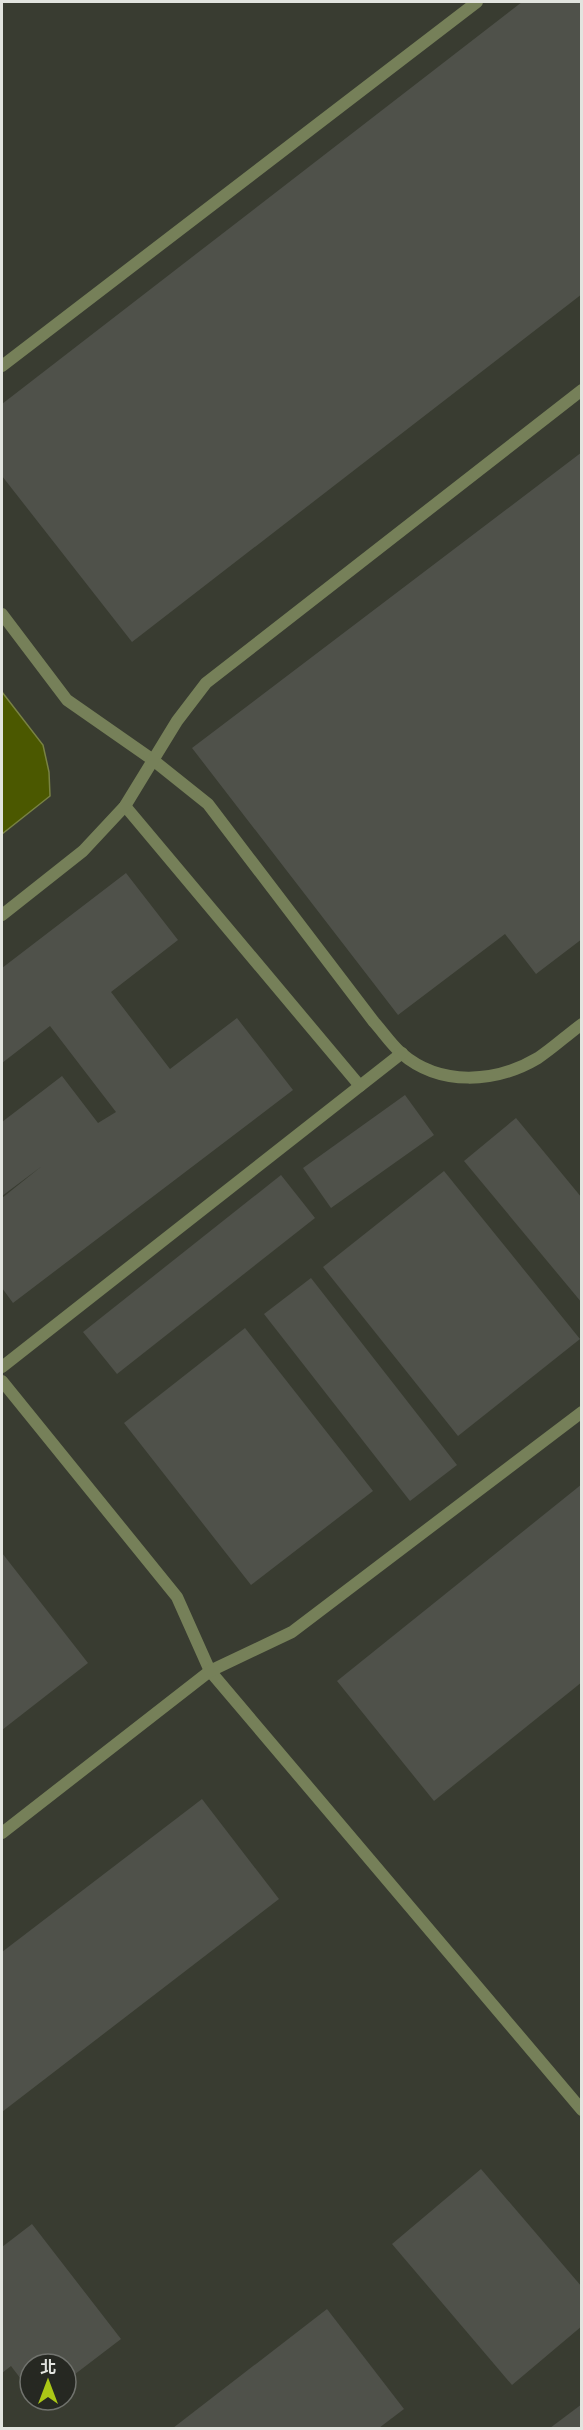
<svg xmlns="http://www.w3.org/2000/svg" width="583" height="2430" font-family="'Space Grotesk','Noto Sans TC',sans-serif">
  <rect width="100%" height="100%" fill="#30322b"/>
  <path fill="#393c31" fill-rule="evenodd" d="M2,2H581V2428H2ZM30,2364H66V2400H30Z"/>
  <path fill="#4b5800" stroke="#788243" stroke-width="1.5" d="M2,692L43,745L49,772L50,796L2,834Z"/>
  <g fill="#4f514a">
    <path d="M522,2H582V294L132,642L2,476V404Z"/>
    <path d="M582,452V939L536,974L505,934L398,1015L192,748Z"/>
    <path d="M126,873L178,940L111,992L170,1069L237,1018L293,1090L13,1303L2,1288V1198L42,1166L2,1196V1122L62,1076L98,1123L116,1112L50,1026L2,1063V968Z"/>
    <path d="M405,1095L434,1135L331,1208L303,1168Z"/>
    <path d="M516,1118L582,1198V1303L464,1161Z"/>
    <path d="M444,1171L580,1339L458,1436L323,1267Z"/>
    <path d="M281,1175L315,1218L117,1374L83,1332Z"/>
    <path d="M311,1278L457,1465L410,1501L264,1314Z"/>
    <path d="M245,1328L373,1491L251,1585L124,1423Z"/>
    <path d="M582,1484V1682L434,1801L337,1681Z"/>
    <path d="M2,1553L88,1663L2,1730Z"/>
    <path d="M202,1799L279,1899L2,2112V1952Z"/>
    <path d="M481,2169L582,2287V2326L512,2385L392,2244Z"/>
    <path d="M32,2224L121,2339L66,2381V2364H30V2391L11,2366L2,2373V2247Z"/>
    <path d="M327,2309L404,2409L379,2428H173Z"/>
    <path d="M582,2404V2428H550Z"/>
  </g>
  <g fill="none" stroke-linecap="round" stroke-linejoin="round">
    <g stroke="#768059" stroke-width="12">
      <path d="M2,366L477,2"/>
      <path d="M2,614L67,700L153,760L208,804L374,1022C383,1032 391,1044 401,1053C440,1087 496,1083 538,1058C553,1048 567,1035 582,1024"/>
      <path d="M125,806L360,1086"/>
      <path d="M2,915L83,851L125,806L177,721L206,683L582,390"/>
      <path d="M2,1367L402,1053"/>
      <path d="M2,1381L177,1597L210,1671L582,2110"/>
      <path d="M2,1833L210,1671L292,1632L582,1412"/>
    </g>
  </g>
  <rect width="583" height="2430" fill="none" stroke="#e2e4df" stroke-width="6"/>
  <g transform="translate(48 2382)"><circle r="28" fill="#262822" stroke="#71736e" stroke-width="1.5"/>
  <path d="M0-4.5L10 22L0 15L-10 22Z" fill="#abc716"/>
  <text y="-9" font-size="16" font-weight="bold" text-anchor="middle" fill="#e2e4df">北</text>
  </g>
</svg>
